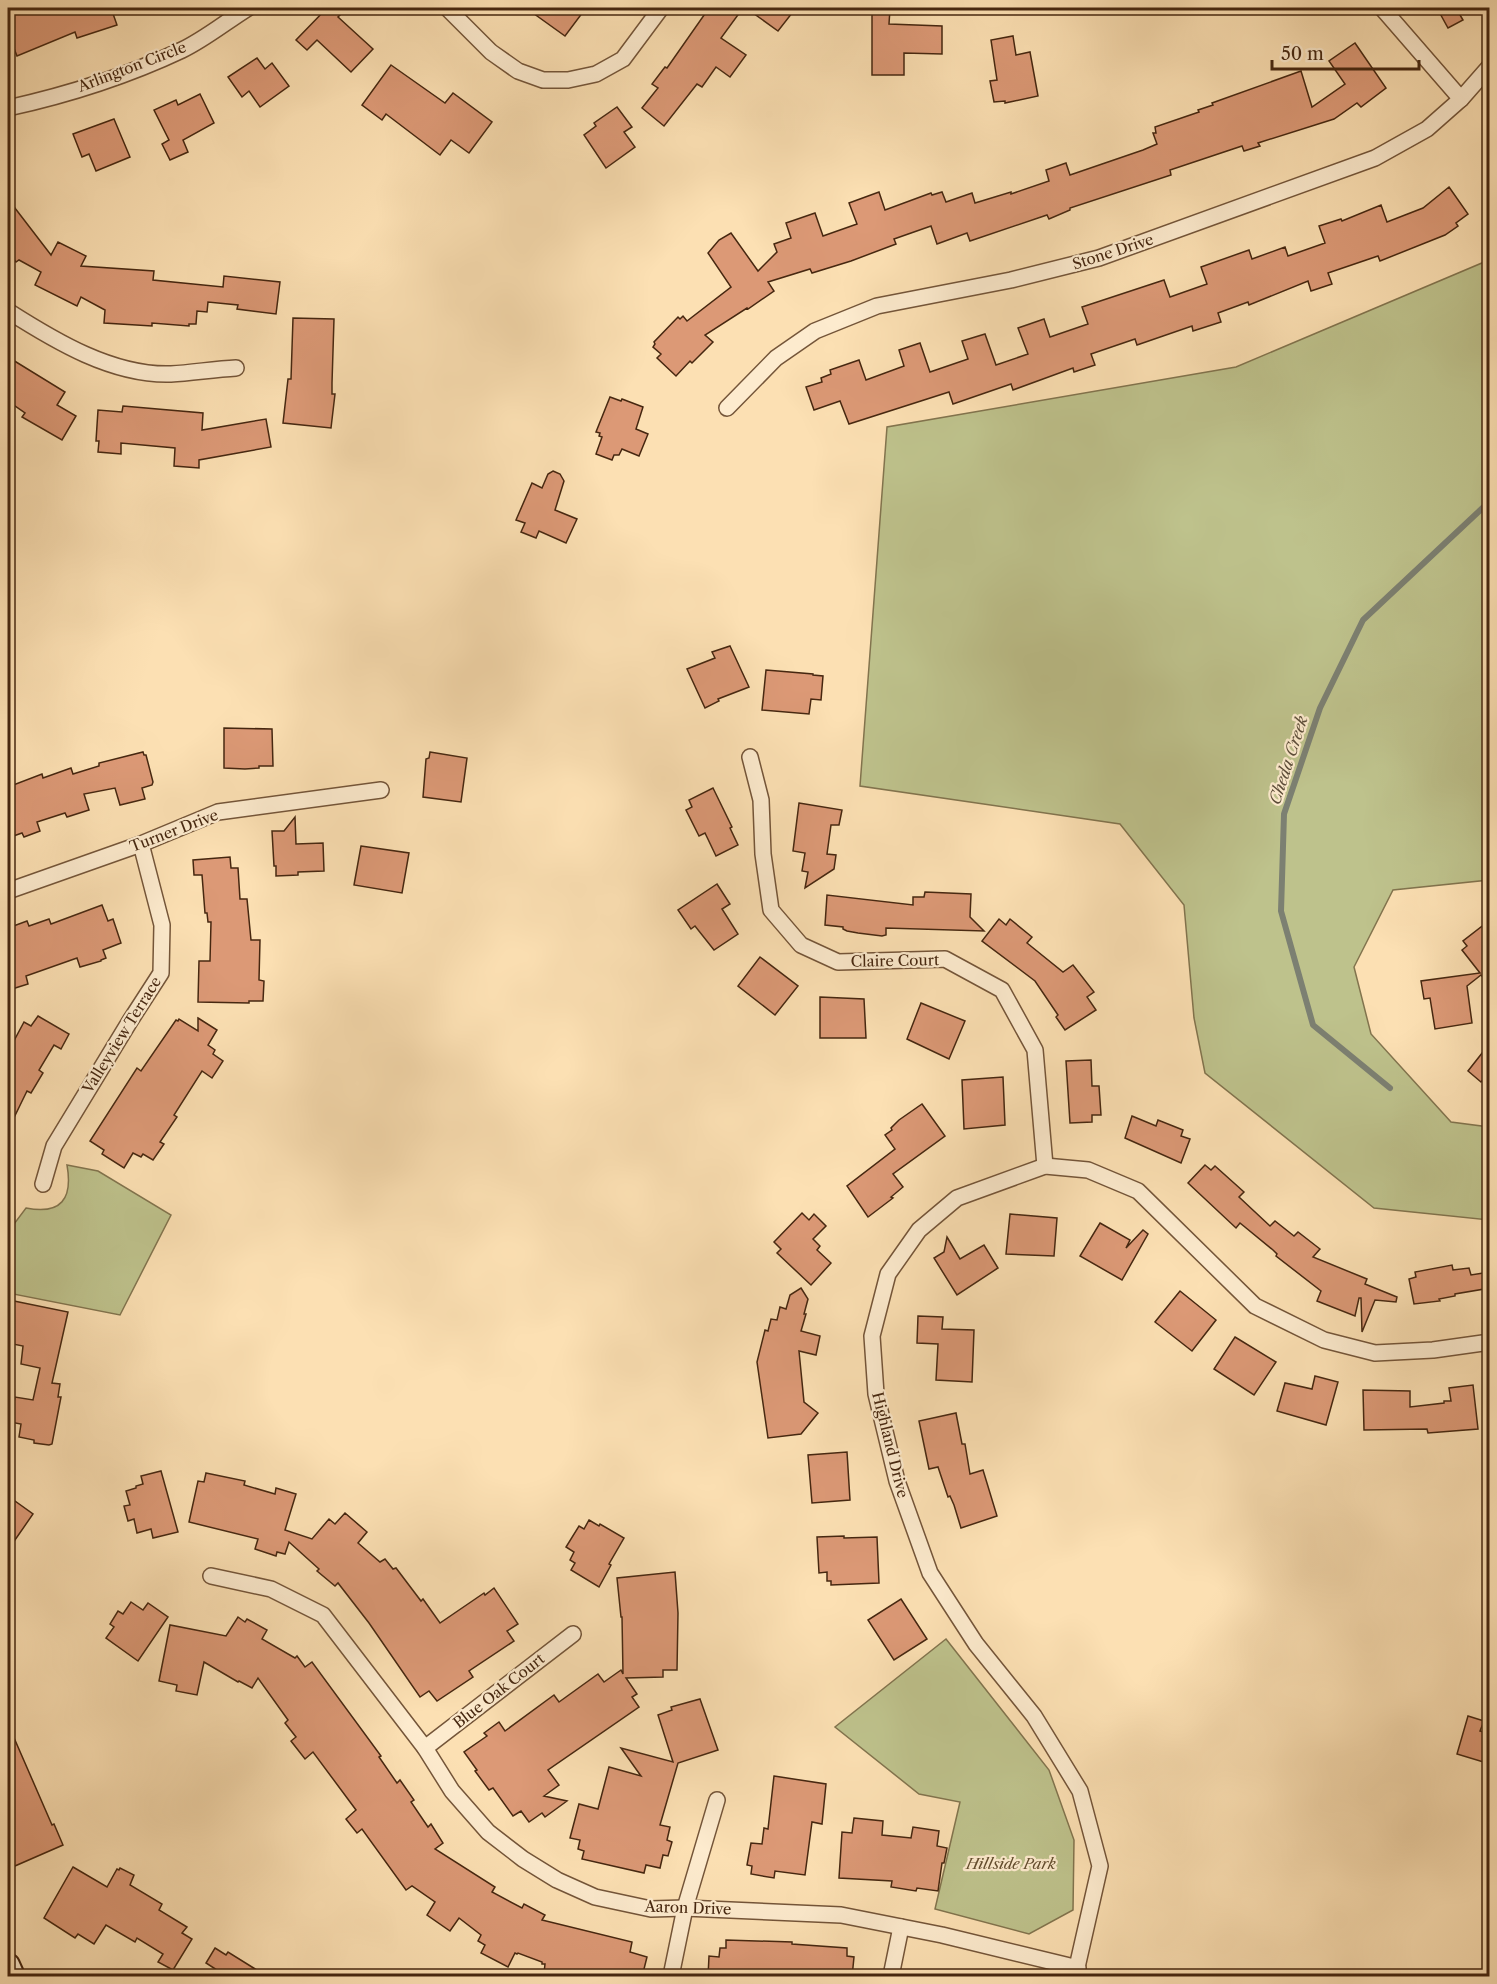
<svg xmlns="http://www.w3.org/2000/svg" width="1497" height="1984" font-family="'Libre Caslon Text',serif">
  <rect width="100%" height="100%" fill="#fce0b3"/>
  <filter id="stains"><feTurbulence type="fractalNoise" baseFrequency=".00333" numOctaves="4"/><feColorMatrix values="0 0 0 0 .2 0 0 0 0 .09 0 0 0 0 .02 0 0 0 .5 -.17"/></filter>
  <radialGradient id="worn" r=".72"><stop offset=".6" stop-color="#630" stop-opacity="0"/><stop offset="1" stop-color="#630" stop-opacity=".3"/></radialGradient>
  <g fill="#bec28c" stroke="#82744e" stroke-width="1.5">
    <path d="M1489,260V880L1393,890L1354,967L1371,1034L1451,1122L1489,1127V1220L1374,1208L1205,1073L1194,1018L1184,905L1120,824L860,786L887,427L1236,367Z"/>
    <path d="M67,1165L98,1171L171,1215L120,1315L8,1293V1232L26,1208C61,1215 73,1199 67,1165Z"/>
    <path d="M946,1639L1049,1770L1074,1840L1073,1910L1029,1934L935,1909L960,1802L919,1794L835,1727Z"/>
  </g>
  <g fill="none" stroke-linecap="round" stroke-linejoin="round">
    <path stroke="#7c8072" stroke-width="6" d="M1390,1088L1313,1025L1281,911L1284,814L1320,708L1363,620L1490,501"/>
  </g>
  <g fill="#dc9976" stroke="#462710" stroke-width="1.5">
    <path d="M24,8H111L117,25L77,38L75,32L17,56L8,33L12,31L8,14Z"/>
    <path d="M327,8H345L346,9L338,17L373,49L351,72L317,40L307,50L296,40Z"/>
    <path d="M526,8H586L565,36Z"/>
    <path d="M709,8H743L721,38L746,55L730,77L716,67L702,87L697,84L664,126L642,108L658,88L652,84L665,67L667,68Z"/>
    <path d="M746,8H796L778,31Z"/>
    <path d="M872,8L890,9L889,24L942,26V54L904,53V75H872Z"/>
    <path d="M1437,8H1456L1463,20L1448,28Z"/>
    <path d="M1013,36L1016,55L1030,52L1038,96L1005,103V101L994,102L990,81L997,80L991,40Z"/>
    <path d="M1355,43L1386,88L1361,107L1357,103L1334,119L1258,143L1260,146L1244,151L1242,146L1170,170L1171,175L1070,208V210L1049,219L1047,215L970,241L967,233L937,244L931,226L894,239L896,244L851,261L812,273L810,269L768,282L774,291L748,309L747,308L705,335L713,342L692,363L690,361L676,376L657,358L661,354L653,347L655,344L654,342L678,317L680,319L683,316L687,321L731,287L708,253L719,240L731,233L758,271L777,252L774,244L791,238L786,223L815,213L823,236L857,224L849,203L879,192L885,210L931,193L932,195L942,192L946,202L972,193L975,203L1011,192V194L1049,181L1046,170L1066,163L1070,175L1143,150L1157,144L1153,133H1156L1155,127L1199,112L1198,110L1213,105L1212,103L1301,71L1312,107L1345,84L1329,61Z"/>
    <path d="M257,58L265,69L272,63L289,86L260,107L249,91L242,97L228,77Z"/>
    <path d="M391,65L445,103L453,93L492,122L469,153L451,140L440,155L386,114L382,120L362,105Z"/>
    <path d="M200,94L214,123L183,140L188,152L170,160L162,144L169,140L154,110L176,100L178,105Z"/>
    <path d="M617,107L632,127L624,132L635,147L606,168L584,135L596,126L594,123Z"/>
    <path d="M114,119L130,157L96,171L89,154L82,157L73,134Z"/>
    <path d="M1449,187L1468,214L1456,223L1458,226L1445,235L1380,261L1378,256L1328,273L1332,284L1311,291L1308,281L1249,305L1248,302L1218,313L1221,322L1193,331L1192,326L1137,345L1135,339L1091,354L1095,365L1074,372L1073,368L1013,390L1011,384L953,404L949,392L849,424L840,401L814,410L806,387L822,382L821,378L831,374L830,370L859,360L866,380L904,366L899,350L920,343L930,372L968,359L962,341L985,334L996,365L1028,354L1018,328L1044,319L1050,337L1088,324L1082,307L1164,280L1170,297L1207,284L1201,267L1249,250L1252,259L1285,247L1288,256L1325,243L1319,226L1341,219L1342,221L1381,205L1387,222L1423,208Z"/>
    <path d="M8,199L51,255L58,242L86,256L81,266L154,271L153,280L223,287L224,276L280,282L276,314L237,309L238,305L208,302L207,312L197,311L196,324H189V326L152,323V326L104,323L105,310L81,297L77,306L35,285L41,272L19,260L16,262L8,252Z"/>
    <path d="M293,318L334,319L332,383V394H335L331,428L283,423L288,379H291Z"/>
    <path d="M8,357L65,392L57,405L76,416L62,440L22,417L25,413L8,401Z"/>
    <path d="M610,397L621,401L622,399L643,407L636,429L648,434L639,456L622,449L619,455H614L612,460L596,454L602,437L599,436L600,433L596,432Z"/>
    <path d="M123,406L203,413L202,430L266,419L271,447L199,460V468L174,466L175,448L121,443V454L98,452L99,441H96L98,410L122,412Z"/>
    <path d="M553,471L560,474L564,481L555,510L577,519L566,543L539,531L536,538L521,532L525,523L516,520L532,483L542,488L548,474Z"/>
    <path d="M730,646L749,687L718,699L719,701L705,708L687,669L715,658L712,652Z"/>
    <path d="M766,670L813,674V675L823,676L821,700L811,699L809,714L762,710Z"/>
    <path d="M224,728L272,729L273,766H259V768L245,769L224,768Z"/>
    <path d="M143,752L144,755H146L153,782L152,785L142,788L145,799L120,805L115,788L84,794L89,810L67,817L65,813L37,822L40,831L24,837L22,833L8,838V787L42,774L43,778L71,768L73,774L99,766V763Z"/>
    <path d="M430,752L467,758L461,802L423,797L426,759L429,758Z"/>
    <path d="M713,788L732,827L730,828L738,845L716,856L705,833L699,836L686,810L692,807L689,800Z"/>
    <path d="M799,803L842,810L839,825H831L827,854L836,855L834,869L805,888L808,872L802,871L805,853L793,851Z"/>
    <path d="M295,817L296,844L323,843L324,871L298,872V875L276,876V866H274L272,831H284Z"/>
    <path d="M361,846L409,853L402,893L354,885Z"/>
    <path d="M230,857L231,868H238L240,899H247L251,940H260L259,980L264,981L263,1001H249V1003L198,1002L199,961H210L211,922H208L207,913H205L202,875H194L193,860Z"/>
    <path d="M717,884L730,904L722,909L738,934L714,950L695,926L691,929L678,910Z"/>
    <path d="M925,892L971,894L970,917L984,931L886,928V935L882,936L858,933L847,931L843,929V927L825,925L827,895L913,905V897H924Z"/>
    <path d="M102,905L108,921L113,919L121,943L103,950L106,958L101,960V961L80,967L77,958L26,976L28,984L12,989L8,976V928L27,921L29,926L49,919L51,924Z"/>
    <path d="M999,919L1006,925L1010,919L1032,937L1027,943L1063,972L1073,965L1094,992L1087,997L1096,1010L1065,1030L1056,1017L1058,1015L1035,981L982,941Z"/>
    <path d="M1490,920V985L1481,975L1467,986L1472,1023L1435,1029L1430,998L1424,999L1421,981L1480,973L1462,950L1467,946L1463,941Z"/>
    <path d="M760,957L798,986L775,1015L738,986Z"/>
    <path d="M820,997L864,999L866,1038H820Z"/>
    <path d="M921,1003L965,1021L949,1059L907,1039Z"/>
    <path d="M38,1016L69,1034L61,1049L54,1045L39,1070L43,1073L31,1093L27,1091L8,1130V1052L24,1022L31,1026Z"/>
    <path d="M198,1018L217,1030L208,1045L215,1050L213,1054L223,1061L212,1078L202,1071L174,1115L177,1117L160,1142L164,1144L153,1160L143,1154L141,1157L133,1153L124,1168L102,1154L104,1150L90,1141L137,1068L141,1071L176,1020L178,1021L179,1019L198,1031Z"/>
    <path d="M1490,1043V1072L1481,1082L1468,1071Z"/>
    <path d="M1091,1060L1092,1086H1099L1101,1115H1092V1122L1070,1123L1066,1061Z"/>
    <path d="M1003,1077L1005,1125L964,1129L962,1080Z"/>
    <path d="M922,1104L945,1136L893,1174L903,1187L891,1197L893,1198L868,1217L847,1186L895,1149L885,1135L892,1130L891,1128L899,1120Z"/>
    <path d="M1132,1116L1156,1126L1158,1120L1183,1130L1181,1136L1190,1139L1181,1163L1125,1138Z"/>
    <path d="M1205,1165L1211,1170L1215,1166L1244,1192L1239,1197L1270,1226L1275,1221L1294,1236L1298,1232L1320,1249L1313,1257L1367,1279L1365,1284L1397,1297L1396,1302L1375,1300L1362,1332L1361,1298H1359L1355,1316L1317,1301L1321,1291L1276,1256L1277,1254L1273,1250L1240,1223L1236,1228L1188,1183Z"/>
    <path d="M802,1213L809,1220L814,1214L826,1226L813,1239L820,1246L817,1250L831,1263L811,1285L777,1253L781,1249L774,1242Z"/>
    <path d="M1010,1214L1057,1218L1054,1256L1006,1254Z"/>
    <path d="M1100,1223L1130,1240L1126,1248L1143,1230L1148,1234L1122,1280L1080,1256Z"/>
    <path d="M947,1237L960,1259L984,1245L998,1268L957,1295L934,1258L944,1252Z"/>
    <path d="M1452,1265L1453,1270L1469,1268L1471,1275L1490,1272V1288L1455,1294V1296L1439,1299L1440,1301L1414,1304L1409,1279L1416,1277L1415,1272Z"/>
    <path d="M801,1288L808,1299L804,1314H806L801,1331L820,1336L816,1355L799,1351L804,1402L818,1413L801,1434L768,1438L757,1362L765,1330L768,1331L771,1319L777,1320L780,1307L786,1309L790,1295Z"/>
    <path d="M1180,1291L1216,1320L1192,1351L1155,1322Z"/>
    <path d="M14,1301L68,1312L52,1383L60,1384L58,1397H61L52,1444L49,1445L34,1443V1440L19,1437L21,1424L10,1422L15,1397L33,1400L40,1368L21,1364L23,1346L8,1343V1302L14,1303Z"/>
    <path d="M918,1316L943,1317L942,1329L974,1330L972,1382L936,1380L938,1344L917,1343Z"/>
    <path d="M1235,1337L1276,1362L1254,1395L1214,1369Z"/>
    <path d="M1315,1376L1338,1382L1326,1425L1277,1411L1285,1383L1312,1389Z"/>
    <path d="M1473,1385L1478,1429L1428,1433L1427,1429L1364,1430L1363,1390L1410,1391V1407L1444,1403V1401H1451L1449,1388Z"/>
    <path d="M956,1413L962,1444H965L970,1474L983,1470L997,1516L961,1528L954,1505L950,1496L948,1497L938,1467L929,1469L919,1421Z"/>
    <path d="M847,1452L850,1500L812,1503L808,1455Z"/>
    <path d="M161,1471L178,1532L153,1538L151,1529L137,1533L134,1519L128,1521L124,1506L130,1505L126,1491L136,1488V1486L143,1484L141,1476Z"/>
    <path d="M206,1473L245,1481L244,1485L275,1494L276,1488L296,1494L285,1530L312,1539L329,1519L335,1524L345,1513L367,1532L358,1543L380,1562L385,1559L393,1569L396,1568L421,1601L423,1599L440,1623L484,1593L485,1595L494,1588L518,1624L507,1631L514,1641L469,1671L473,1677L437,1701L429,1691L420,1697L369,1623L338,1583L335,1586L317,1571L319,1569L289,1542L285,1554L277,1552L276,1556L255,1549L258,1539L189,1522L198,1481L204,1482Z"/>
    <path d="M8,1496L33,1514L8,1550Z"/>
    <path d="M589,1520L599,1526L600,1524L624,1538L609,1564L611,1565L599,1587L571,1570L575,1563L570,1560L574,1552L566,1547L579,1526L584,1529Z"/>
    <path d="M844,1536V1538L877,1537L879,1583L831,1585V1581H827V1572L819,1573L817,1537Z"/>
    <path d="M675,1572L678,1613L677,1670H663V1677L626,1678L637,1694L632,1697L639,1707L548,1770L559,1785L544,1796L567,1801L545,1817L542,1813L529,1822L521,1811L513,1816L493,1788L489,1790L475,1771L477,1770L464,1752L487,1736L484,1733L499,1722L505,1731L554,1695L559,1702L598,1674L604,1682L621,1670L623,1674L622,1617H621L617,1578Z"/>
    <path d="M901,1599L927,1639L894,1660L868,1620Z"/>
    <path d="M131,1602L143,1610L148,1603L168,1617L138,1661L106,1638L114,1627L110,1624L118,1611L123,1614Z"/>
    <path d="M238,1617L245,1622L247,1619L267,1630L262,1639L295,1658L297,1656L305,1667L312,1662L381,1756L379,1757L397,1783L400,1780L414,1800L411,1802L428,1827L431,1824L443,1843L435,1849L495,1887L492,1892L522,1908L524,1904L545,1915L542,1920L632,1942L630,1952L647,1957L642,1977H558L544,1973L545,1964H542V1962L518,1953L517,1954L515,1953L508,1967L481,1953L485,1945L478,1941L481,1935L459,1918L450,1931L427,1915L435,1902L412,1886L406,1890L362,1829L357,1833L346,1819L356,1810L313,1752L305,1759L291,1741L296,1737L285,1723L288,1720L258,1678L252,1688L239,1681L238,1682L204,1662L197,1695L176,1691L177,1685L159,1681L170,1625L226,1636Z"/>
    <path d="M700,1699L718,1750L678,1763L660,1825L670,1827L667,1840L672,1842L668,1856L663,1855L660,1868L646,1865L644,1873L582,1859L584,1851L578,1849L580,1840L570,1838L579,1804L598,1809L609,1767L641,1776L621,1748L673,1762L658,1715L672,1710L671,1707Z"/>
    <path d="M1468,1716L1484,1721L1480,1731L1490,1734V1764L1457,1754Z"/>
    <path d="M8,1724L52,1825L54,1824L63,1845L8,1869Z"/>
    <path d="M774,1776L826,1784L822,1824L812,1822L805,1875L775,1871L774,1878L751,1874L752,1866L747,1865L751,1843L762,1844L764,1828L768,1829Z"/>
    <path d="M854,1818L883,1821L882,1835L911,1838L913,1827L939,1831L937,1846L947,1848L944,1863H942L938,1891L917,1888L916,1891L891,1887L892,1881L839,1878L842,1832L852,1833Z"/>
    <path d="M73,1867L107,1887L117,1869L119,1870L120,1868L134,1875L130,1885L162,1904L159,1910L187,1927L182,1933L192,1939L173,1970L158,1962L163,1954L137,1938L135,1942L106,1925L94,1944L78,1934L75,1938L44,1918Z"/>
    <path d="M726,1940L792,1942V1944L847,1948V1956L854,1957L852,1977H708L709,1956L719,1957L720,1948H726Z"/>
    <path d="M215,1948L226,1955L228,1952L268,1977H212L217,1970L206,1963Z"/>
  </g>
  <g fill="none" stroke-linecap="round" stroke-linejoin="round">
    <g stroke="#745539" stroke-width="18">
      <g id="minor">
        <path d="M447,8L491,52L518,71L543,80H568L596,74L623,59L661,8"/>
        <path d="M1382,8L1461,99"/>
        <path d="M8,108C67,95 127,76 182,50C205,39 227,21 248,8"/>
        <path d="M8,311C55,341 113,376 171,374C192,373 214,369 236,368"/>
        <path d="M727,408L776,358L815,331L877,306L1011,280L1099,258L1375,158L1427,129L1461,99L1490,66"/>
        <path d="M750,757L761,800L763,854L771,910L801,945L838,962L945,959L1002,990L1035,1050L1045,1166"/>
        <path d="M8,891L141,844L218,812L381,790"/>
        <path d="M43,1184L54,1146L130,1021L161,973L162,925L141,844"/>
        <path d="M211,1576L271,1589L323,1615L425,1748L452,1791L488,1832L523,1859L557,1880L595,1897L651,1909L685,1908L841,1915L942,1935L1078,1968"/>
        <path d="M425,1748L573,1634"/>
        <path d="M671,1976L685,1908L717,1800"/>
        <path d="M891,1976L901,1927"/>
        <path d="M1075,1976L1100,1866L1080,1791L1034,1716L976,1644L930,1573L897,1481L876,1394L872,1336L888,1274L919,1230L957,1198L1045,1166L1088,1170L1138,1191L1255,1306L1324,1340L1375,1353L1433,1350L1490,1342"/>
      </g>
    </g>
    <g stroke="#462710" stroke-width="26">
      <path id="secondary" d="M8,1965L13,1976"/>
    </g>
    <use href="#minor" stroke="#fdebce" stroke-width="15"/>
    <use href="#secondary" stroke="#fdebce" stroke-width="22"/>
  </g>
  <g text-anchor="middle" stroke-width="4.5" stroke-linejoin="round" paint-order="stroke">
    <g font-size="15" fill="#462710" stroke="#fdebce">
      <text transform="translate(132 67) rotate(-21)" y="5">Arlington Circle</text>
      <text transform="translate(1113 252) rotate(-18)" y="5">Stone Drive</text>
      <text transform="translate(174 831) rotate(-21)" y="5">Turner Drive</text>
      <text transform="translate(895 961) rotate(-1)" y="5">Claire Court</text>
      <text transform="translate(122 1035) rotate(-58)" y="5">Valleyview Terrace</text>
      <text transform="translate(890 1445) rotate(76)" y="5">Highland Drive</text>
      <text transform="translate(499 1691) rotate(-38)" y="5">Blue Oak Court</text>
      <text transform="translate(688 1908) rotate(2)" y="5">Aaron Drive</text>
    </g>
    <g font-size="15" font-style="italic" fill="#644e2f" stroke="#fdebce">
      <text x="1011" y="1869">Hillside Park</text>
    </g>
    <g font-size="16" font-style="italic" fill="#5c4c39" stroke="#fdebce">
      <text transform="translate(1288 760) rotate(-72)" y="6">Cheda Creek</text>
    </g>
  </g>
  <rect width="1497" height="1984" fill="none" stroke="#fce0b3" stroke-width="30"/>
  <rect x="9" y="9" width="1479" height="1966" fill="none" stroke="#462710" stroke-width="3"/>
  <rect x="15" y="15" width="1467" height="1954" fill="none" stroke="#462710" stroke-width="1.5"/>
  <path d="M1272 60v9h147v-9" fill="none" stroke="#462710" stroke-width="3"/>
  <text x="1281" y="60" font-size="18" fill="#462710" stroke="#fdebce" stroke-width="4.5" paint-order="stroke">50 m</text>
  <rect width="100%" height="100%" filter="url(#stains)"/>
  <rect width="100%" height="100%" fill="url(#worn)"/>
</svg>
